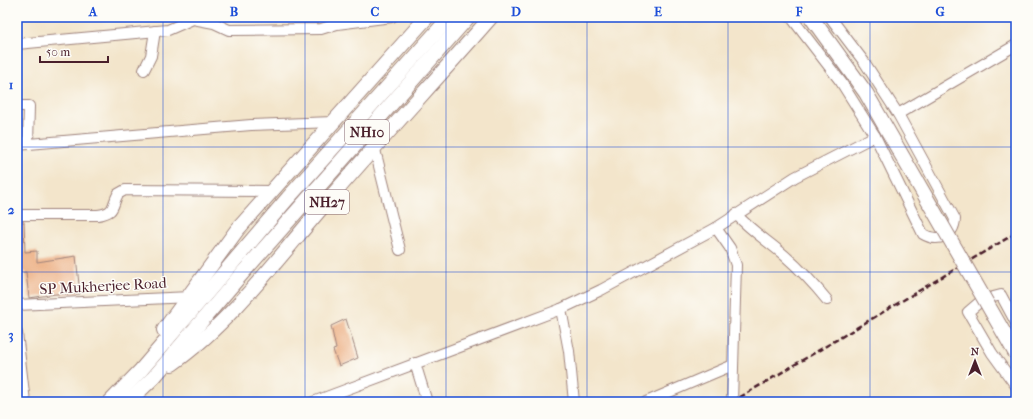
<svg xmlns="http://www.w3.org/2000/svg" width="1033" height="419" font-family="'IM FELL French Canon',serif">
  <rect width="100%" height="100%" fill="#fdfcf7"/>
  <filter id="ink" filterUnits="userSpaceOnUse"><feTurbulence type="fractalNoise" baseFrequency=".025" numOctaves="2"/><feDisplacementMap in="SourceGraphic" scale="8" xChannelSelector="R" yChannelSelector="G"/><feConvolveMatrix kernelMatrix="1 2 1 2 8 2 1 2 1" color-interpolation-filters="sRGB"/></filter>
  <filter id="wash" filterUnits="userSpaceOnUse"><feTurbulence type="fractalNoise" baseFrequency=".012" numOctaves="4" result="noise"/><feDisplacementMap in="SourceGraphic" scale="16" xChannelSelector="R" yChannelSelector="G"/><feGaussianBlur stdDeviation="0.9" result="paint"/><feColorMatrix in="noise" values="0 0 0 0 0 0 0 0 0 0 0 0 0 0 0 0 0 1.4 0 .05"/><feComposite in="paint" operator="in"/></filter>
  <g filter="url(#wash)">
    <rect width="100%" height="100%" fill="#f3e5cb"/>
    <g id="blocks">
      <g fill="#eaa676">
        <path d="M17,222H24L25,252L37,251V262L76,256L80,294H56L29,298L26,272L17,273Z"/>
        <path d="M346,319L358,358L339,366L333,350L336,349L331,326Z"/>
      </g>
    </g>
  </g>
  <g filter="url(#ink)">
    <use href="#blocks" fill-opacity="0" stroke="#9e827b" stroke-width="1"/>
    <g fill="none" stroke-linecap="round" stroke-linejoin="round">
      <g stroke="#9e827b" stroke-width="12">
        <g id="minor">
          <path d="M791,17L841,82L875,136L923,234C938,243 954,236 955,219L898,114L865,63L830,17"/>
          <path d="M17,44L168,30L193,19L214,23L229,30L321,29L337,24L392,17"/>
          <path d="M144,70L151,56L155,31"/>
          <path d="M17,106H29L28,144"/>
          <path d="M898,114L1016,45"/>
          <path d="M17,145L251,125L334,122"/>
          <path d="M374,146L400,250"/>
          <path d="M736,214C750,230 768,241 784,255C800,269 814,284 827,300"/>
          <path d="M17,215H98C116,212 111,207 118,194L125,190L271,191"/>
          <path d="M716,228L730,248L736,265L732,402"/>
          <path d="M17,305L190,297"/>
          <path d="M561,309L569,351L574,402"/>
          <path d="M1016,323L1001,295L982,300L968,312L992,353L1016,386"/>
          <path d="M17,333L25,402"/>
          <path d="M415,363L427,402"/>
          <path d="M313,402L561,309L601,290L716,228L795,177L875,136"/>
          <path d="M646,402L733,365"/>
        </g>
      </g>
      <g stroke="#9e827b" stroke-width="16">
        <g id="highway">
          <path d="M164,330L237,230L427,17"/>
          <path d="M172,364C229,324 279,257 324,205C379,141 436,80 491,17"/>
          <path d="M110,402L141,370L288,198L450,17"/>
          <path d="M128,402L154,377L239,277L468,17"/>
        </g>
      </g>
      <use href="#minor" stroke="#fff" stroke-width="10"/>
      <use href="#highway" stroke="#fff" stroke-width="14"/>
      <path stroke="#4a1f2b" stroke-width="2.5" stroke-dasharray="6 3" stroke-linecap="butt" d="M732,402L1016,233"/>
      <g stroke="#9e827b" stroke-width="16" stroke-linecap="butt">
        <path id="highway-bridge" d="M811,17L866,93L1016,354"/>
      </g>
      <use href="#highway-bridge" stroke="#fff" stroke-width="14"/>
    </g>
  </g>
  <path fill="none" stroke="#1d4ed8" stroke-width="1" stroke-opacity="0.55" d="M163,17V402M305,17V402M446,17V402M587,17V402M728,17V402M870,17V402M17,147H1016M17,272H1016"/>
  <g text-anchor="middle" stroke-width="3" stroke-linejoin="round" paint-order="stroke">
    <g fill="#fdfcf7" stroke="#806168" stroke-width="1">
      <rect x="345" y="120" width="44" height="24" rx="3"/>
      <rect x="305" y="190" width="44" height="24" rx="3"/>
    </g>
    <g font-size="14" font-weight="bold" fill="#4a1f2b">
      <text x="367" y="137">NH10</text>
      <text x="327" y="207">NH27</text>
    </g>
    <g font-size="15" fill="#4a1f2b" stroke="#fdfcf7">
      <text transform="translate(103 286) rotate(-3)" y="5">SP Mukherjee Road</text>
    </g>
  </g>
  <rect width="1033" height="419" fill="none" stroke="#fdfcf7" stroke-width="44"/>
  <g transform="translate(975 361)" stroke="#fdfcf7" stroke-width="3" paint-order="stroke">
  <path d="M0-3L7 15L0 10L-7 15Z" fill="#4a1f2b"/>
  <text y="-6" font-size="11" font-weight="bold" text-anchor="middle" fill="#4a1f2b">N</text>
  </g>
  <path d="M40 56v6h68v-6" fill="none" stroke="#4a1f2b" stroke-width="2"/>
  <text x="46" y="56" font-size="12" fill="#4a1f2b" stroke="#fdfcf7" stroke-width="3" paint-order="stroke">50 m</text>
  <rect x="22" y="22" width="989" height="375" fill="none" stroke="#1d4ed8" stroke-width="1.5"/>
  <g font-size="13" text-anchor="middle" font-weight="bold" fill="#1d4ed8">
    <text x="93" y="16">A</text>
    <text x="234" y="16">B</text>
    <text x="375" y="16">C</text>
    <text x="516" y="16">D</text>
    <text x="658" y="16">E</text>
    <text x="799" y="16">F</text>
    <text x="940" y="16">G</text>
    <text x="11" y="89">1</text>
    <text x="11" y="214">2</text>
    <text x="11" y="339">3</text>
  </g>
</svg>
